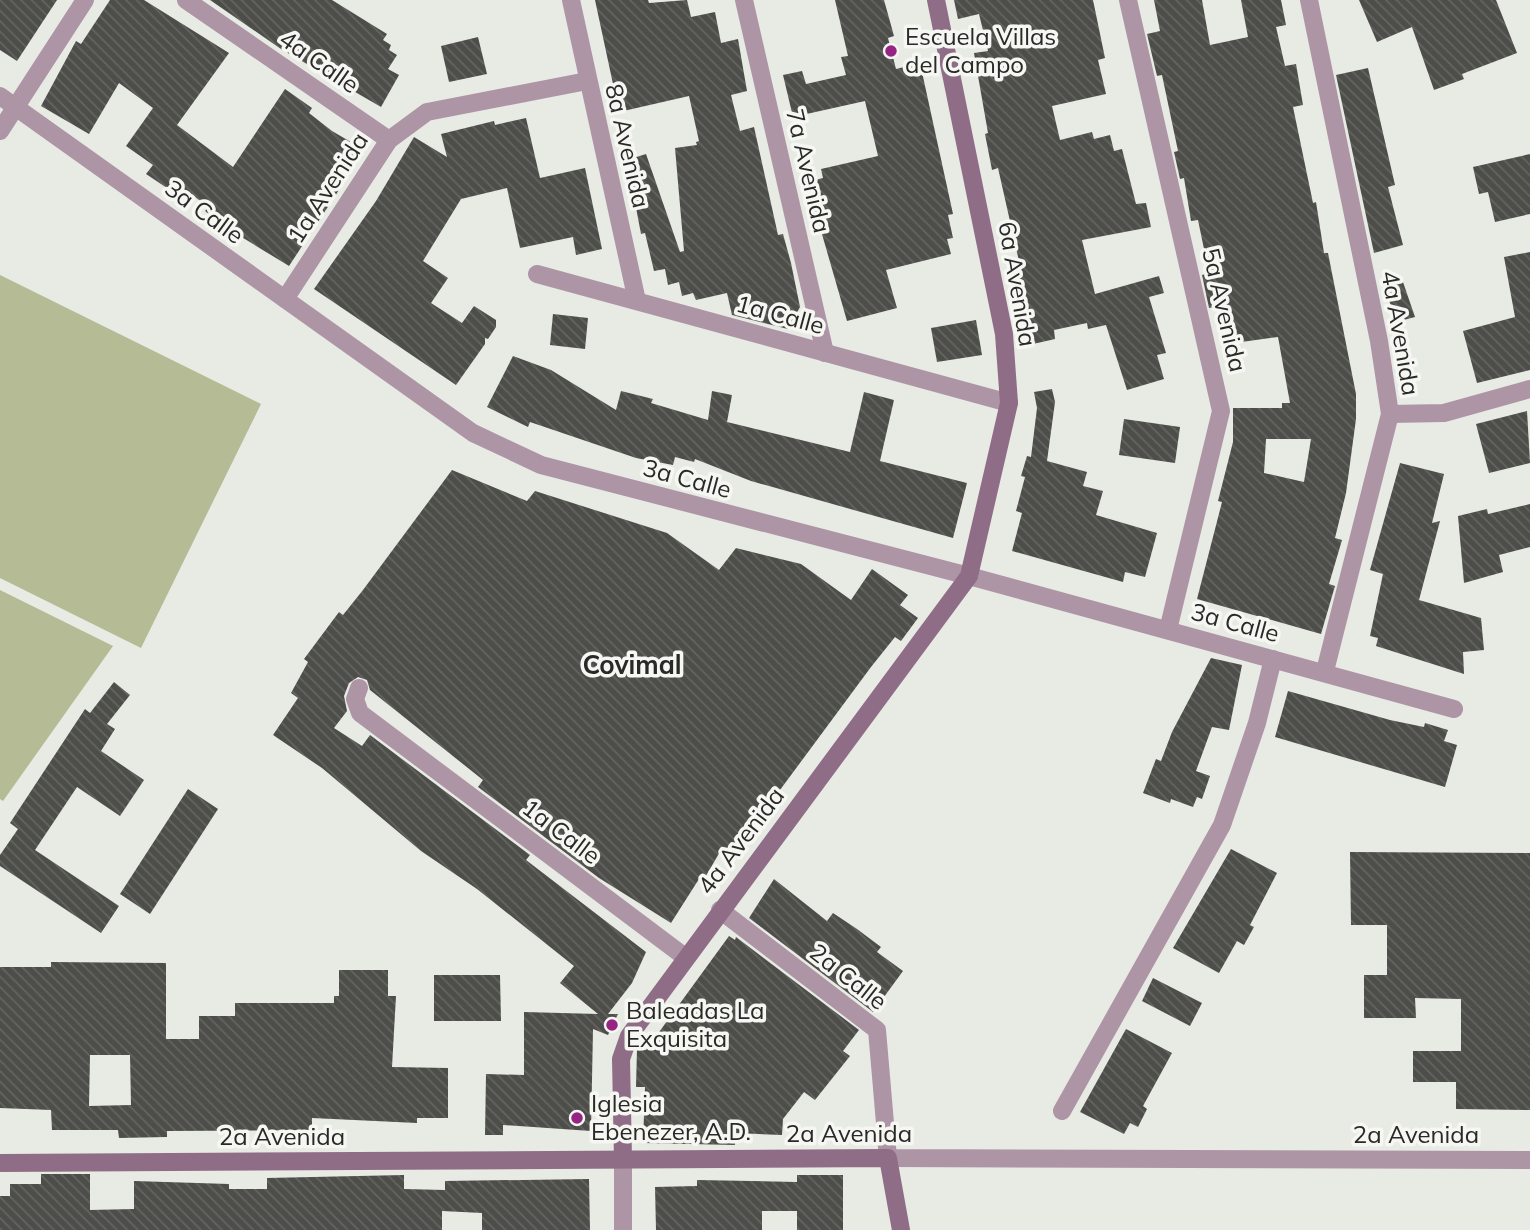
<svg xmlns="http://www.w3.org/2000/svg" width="1530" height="1230" font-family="Mulish,sans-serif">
  <defs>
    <pattern id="building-back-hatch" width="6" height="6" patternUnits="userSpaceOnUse" patternTransform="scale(1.75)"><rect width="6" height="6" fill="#4d4e4a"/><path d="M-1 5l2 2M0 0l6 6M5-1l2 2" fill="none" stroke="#646561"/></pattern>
  </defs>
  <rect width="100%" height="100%" fill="#e8eae4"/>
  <g fill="#b4bb95">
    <path d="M0,275L261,404L141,648L0,578Z"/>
    <path d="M0,590L113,646L3,801L0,799Z"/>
  </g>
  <g fill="url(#building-back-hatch)" fill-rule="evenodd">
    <path d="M0,0H57L17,61L0,50Z"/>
    <path d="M110,0H144L229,53L177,125L233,167L285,89L312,108L309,113L332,131L361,148L337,193L289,266L230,230L205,211L209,207L178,185L173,192L146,174L153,165L126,146L153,108L119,83L89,134L41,106L76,41L81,44Z"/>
    <path d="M210,0H332L387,34L383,40L391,45L389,50L397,55L388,69L399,75L381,107L281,49Z"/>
    <path d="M595,0H648L649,3L687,0L691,17L715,12L721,43L738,39L747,91L731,95L740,131L754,127L778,235L783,234L791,263L800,307L788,329L732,315L727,293L696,300L693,293L682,296L679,282L668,285L665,269L654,271L645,233L641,234L627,160L646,154L680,252L684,251L675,148L697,145L696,142L699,141L689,96L619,112Z"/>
    <path d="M835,0H884L894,36L888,38L896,69L920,63L953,214L948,215L953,238L947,239L951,254L886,270L897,308L847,321L807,182L823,178L821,169L878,156L865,101L793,117L783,75L802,71L806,84L846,75L841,57L848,56Z"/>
    <path d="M954,0H1093L1105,58L1098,60L1106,94L1052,106L1060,140L1092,132L1094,139L1110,135L1114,151L1122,149L1136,204L1146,203L1151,227L1082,240L1095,294L1159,276L1164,293L1149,297L1166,353L1157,355L1164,379L1127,390L1106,325L1088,329L1087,323L1054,330L1055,339L1033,344L1013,263L1019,261L998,168L992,170L985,134L988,133L974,53L988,51L979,14L958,19Z"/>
    <path d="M1154,0H1202L1210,45L1248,37L1241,0H1281L1286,25L1276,27L1285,66L1296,64L1303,105L1293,107L1313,203L1316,202L1324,253H1328L1356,394V419L1346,493L1335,538L1342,540L1329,584L1335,586L1321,634L1197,599L1222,502L1218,501L1233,442V408H1282V403H1290L1278,337L1227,344L1222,306L1209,308L1202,275L1209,273L1198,220L1191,221L1184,178L1180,179L1174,152L1178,151L1162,75L1157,76L1147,34L1160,31ZM1266,439H1311L1304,482L1264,473Z"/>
    <path d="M1359,0H1496L1517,53L1462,74L1464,79L1434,90L1412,27L1377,42Z"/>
    <path d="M478,37L487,74L449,82L441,46Z"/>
    <path d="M1368,68L1395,185L1388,187L1403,245L1374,253L1336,75Z"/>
    <path d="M526,118L540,178L585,168L602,249L576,255L573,237L520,248L507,188L461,199L423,261L448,278L431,303L462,323L474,306L496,320V327L488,339L485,338V344L456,385L314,289L376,201L414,137L447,157L441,134L494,121L495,125Z"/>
    <path d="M1530,154V214L1495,222L1488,192L1479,194L1473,167Z"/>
    <path d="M1530,252V370L1477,383L1463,331L1515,317L1504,257Z"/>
    <path d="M1403,282L1415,317L1396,322L1385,287Z"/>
    <path d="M553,314L588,318L585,349L550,345Z"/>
    <path d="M976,320L982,355L937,362L931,328Z"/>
    <path d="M513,356L551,370L616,410L621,391L653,399L651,403L708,420L712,391L732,395L727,422L850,452L864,392L894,400L880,461L967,483L953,538L751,481L695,459L694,462L675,457L673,465L636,458L530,422L528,427L487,407Z"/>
    <path d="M1052,389L1055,402L1047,461L1087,472L1083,486L1103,491L1096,515L1157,533L1145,577L1125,572L1123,582L1012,551L1022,513L1016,511L1025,477L1021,476L1027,456L1031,457L1037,408L1034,392Z"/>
    <path d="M1527,411L1530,463L1489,473L1476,424Z"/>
    <path d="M1124,419L1180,427L1175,463L1119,455Z"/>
    <path d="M1400,463L1444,474L1432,523L1440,521L1419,600L1481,618L1484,650L1463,652L1464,674L1376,646L1378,638L1370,636L1383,574L1370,570Z"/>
    <path d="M452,470L527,501L535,491L667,533L719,570L736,548L801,564L851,600L872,569L908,595L900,605L918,618L901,641L895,637L871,667L743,840L739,837L728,855L721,850L703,881L699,879L671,923L599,878L478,787L483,780L370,690L367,680L358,677L349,683L344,696L347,711L334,728L362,746L370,735L530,855L526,860L646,952L632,983L608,1014H618L608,1035L593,1029L591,1131L503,1125V1135H485L486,1074L524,1075V1012L598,1014L560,983L574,966L477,889L421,851L322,768L273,735L298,698L291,693L308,662L304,659L339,612L343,615L363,590Z"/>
    <path d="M1530,504V547L1499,555L1503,572L1464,583L1458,516L1487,509L1488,514Z"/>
    <path d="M1211,658L1242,665L1229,730L1212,727L1196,771L1210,776L1202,799L1197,797L1193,807L1171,799L1170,803L1143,793L1156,759L1161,761L1172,732Z"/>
    <path d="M114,682L130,695L107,724L115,729L101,751L144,780L120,816L77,787L35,850L119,906L101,933L0,866V855L18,829L10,823L85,709L90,713Z"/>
    <path d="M1288,691L1390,720L1424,727L1425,723L1448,730L1444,741L1457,745L1445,787L1275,737Z"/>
    <path d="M188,789L218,809L150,914L120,894Z"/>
    <path d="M1231,849L1277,873L1250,925L1254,927L1244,945L1237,941L1219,973L1173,948Z"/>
    <path d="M1350,852L1530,853V1110L1456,1109V1082H1413V1051H1461V999L1415,998L1416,1018H1364V975H1387V925H1351Z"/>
    <path d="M774,879L827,921L833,913L857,929L881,947L877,952L903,971L873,1012L749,918Z"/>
    <path d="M729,936L735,940L736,937L859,1030L843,1051L850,1056L815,1100L804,1092L783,1119L782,1135L736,1133L735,1145L643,1143L645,1087H636L637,1049L646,1050Z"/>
    <path d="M51,962L166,963V1039H199V1016H235V1003H334V996H339V970H388V996H396L392,1067L448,1068V1118H417V1123L312,1118V1130L167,1131V1137L119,1138L118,1130H52L51,1110L0,1108V967H51ZM90,1055H130L131,1105L89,1106Z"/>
    <path d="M434,975H500L501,1021H434Z"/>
    <path d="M1153,978L1202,1003L1190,1026L1142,1001Z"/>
    <path d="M1126,1029L1172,1053L1143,1106L1147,1109L1138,1127L1130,1123L1124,1134L1080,1112Z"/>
    <path d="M41,1174H90V1210L134,1209V1181L229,1184V1189H267V1178L404,1175V1189L445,1190V1181L589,1179L590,1230H482V1213L442,1211V1230H0V1196H10V1184H41Z"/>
    <path d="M797,1175H843V1230H797V1211H762V1230H656L655,1187L697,1186V1180L797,1182Z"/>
  </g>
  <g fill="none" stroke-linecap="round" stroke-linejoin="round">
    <g stroke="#ad95a6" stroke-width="18">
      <path d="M186,0L389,140"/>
      <path d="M571,0L637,301"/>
      <path d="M744,0L825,353"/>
      <path d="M1128,0L1221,411L1168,630"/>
      <path d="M1309,0L1379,341L1390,414L1325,671"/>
      <path d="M0,96L473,433L541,465L969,576L1454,709"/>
      <path d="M0,131L85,0"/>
      <path d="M537,274L1009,403"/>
      <path d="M285,299L389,140L427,112L587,81"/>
      <path d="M1390,414L1444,413L1530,389"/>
      <path d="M359,688L355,699L360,713L685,957"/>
      <path d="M720,910L877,1030L888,1158L1530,1160"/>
      <path d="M1062,1111L1222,825L1257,723L1273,659"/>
      <path d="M623,1159V1230"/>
    </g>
    <g stroke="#8f6d86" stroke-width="18">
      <path d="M623,1159L621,1059L629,1036L969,576L1009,403L1004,334L936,0"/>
      <path d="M0,1163L888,1158L901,1230"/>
    </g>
  </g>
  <g fill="#962483" stroke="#f6f7f2" stroke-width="2.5">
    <circle cx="891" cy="51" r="7"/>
    <circle cx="612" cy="1025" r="7"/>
    <circle cx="577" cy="1118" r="7"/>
  </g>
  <g text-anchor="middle" stroke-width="7" stroke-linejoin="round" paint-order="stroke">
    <g font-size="24" fill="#292927" stroke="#f6f7f2" text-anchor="start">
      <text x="905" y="45">Escuela Villas<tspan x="905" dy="28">del Campo</tspan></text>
      <text x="626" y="1019">Baleadas La<tspan x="626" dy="28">Exquisita</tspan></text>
      <text x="591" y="1112">Iglesia<tspan x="591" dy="28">Ebenezer, A.D.</tspan></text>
    </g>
    <g font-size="24" fill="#292927" stroke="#f6f7f2">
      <text transform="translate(319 62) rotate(35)" y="8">4a Calle</text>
      <text transform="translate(627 146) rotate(77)" y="8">8a Avenida</text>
      <text transform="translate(808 171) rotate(77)" y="8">7a Avenida</text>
      <text transform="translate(328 188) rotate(-57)" y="8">1a Avenida</text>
      <text transform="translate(204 212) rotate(36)" y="8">3a Calle</text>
      <text transform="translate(1017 284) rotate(80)" y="8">6a Avenida</text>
      <text transform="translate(1224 310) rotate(77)" y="8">5a Avenida</text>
      <text transform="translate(780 315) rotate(15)" y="8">1a Calle</text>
      <text transform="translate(1400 333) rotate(80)" y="8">4a Avenida</text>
      <text transform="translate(687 479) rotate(15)" y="8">3a Calle</text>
      <text transform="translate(1235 623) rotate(15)" y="8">3a Calle</text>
      <text transform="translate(561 832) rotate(37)" y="8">1a Calle</text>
      <text transform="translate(741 841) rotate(-53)" y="8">4a Avenida</text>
      <text transform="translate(848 977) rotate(38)" y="8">2a Calle</text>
      <text x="849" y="1142">2a Avenida</text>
      <text x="1416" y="1143">2a Avenida</text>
      <text x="282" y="1145">2a Avenida</text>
    </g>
    <g font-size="26" font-weight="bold" fill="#292927" stroke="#f6f7f2">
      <text x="632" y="674">Covimal</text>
    </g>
  </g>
</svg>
